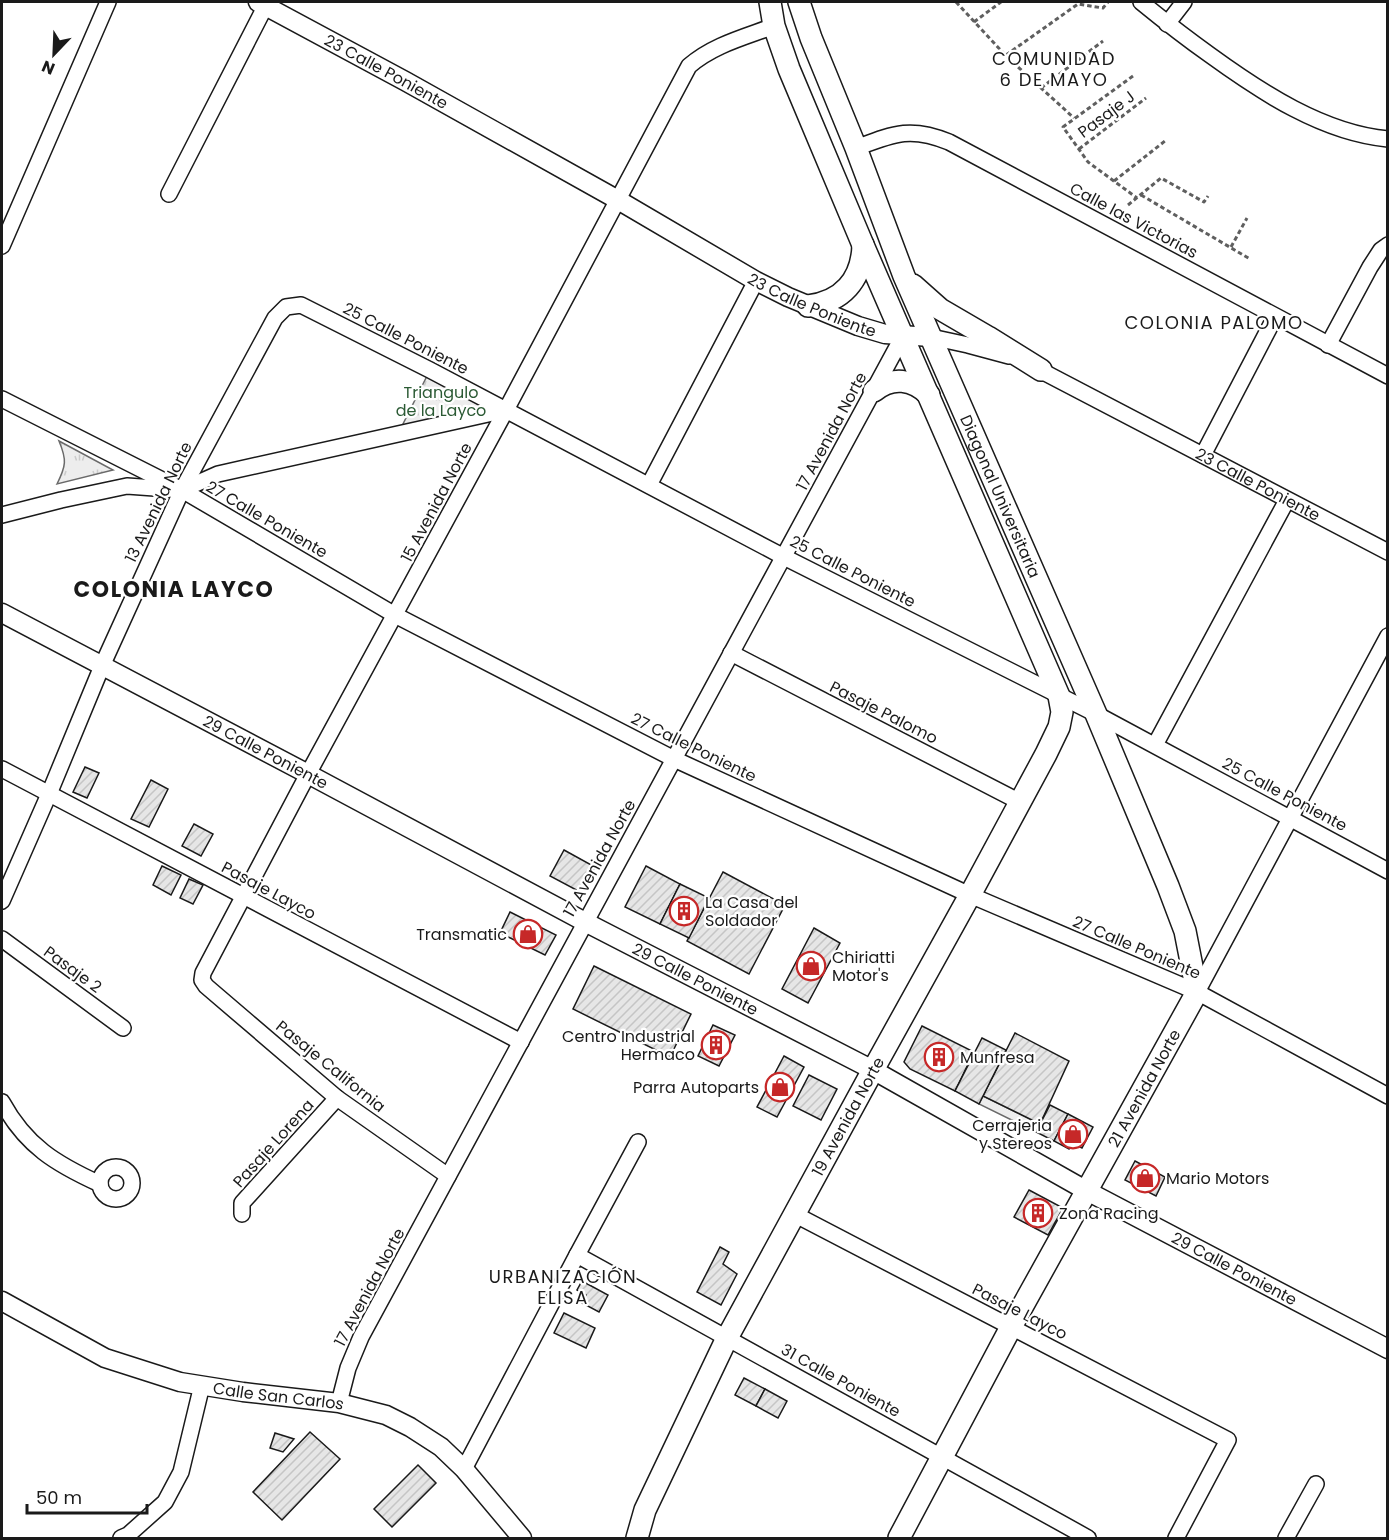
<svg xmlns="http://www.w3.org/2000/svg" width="1389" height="1540" font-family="Poppins,sans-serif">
  <defs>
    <pattern id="park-tufts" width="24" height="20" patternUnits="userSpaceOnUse" patternTransform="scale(1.5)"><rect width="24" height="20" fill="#ededed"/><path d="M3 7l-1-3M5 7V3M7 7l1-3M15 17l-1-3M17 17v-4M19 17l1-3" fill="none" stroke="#cbcbcb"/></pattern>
    <pattern id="building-hatch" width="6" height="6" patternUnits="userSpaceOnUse" patternTransform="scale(1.5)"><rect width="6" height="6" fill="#e6e6e6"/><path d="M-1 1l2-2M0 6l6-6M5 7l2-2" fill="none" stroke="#c5c5c5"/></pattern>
  </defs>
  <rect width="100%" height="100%" fill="#fff"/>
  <g fill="url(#park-tufts)" stroke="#6a6a6a" stroke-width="1.5">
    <path d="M430,370L506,410L398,434Z"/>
    <path d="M59,441L113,470L57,484C66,466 67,460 59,441Z"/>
  </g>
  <path fill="#ededed" stroke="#6a6a6a" stroke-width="1.5" d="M983,1096L1040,1124L1036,1132L979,1104Z"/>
  <g fill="url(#building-hatch)" stroke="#1a1a1a" stroke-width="1.5">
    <path d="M85,767L99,773L87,798L73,792Z"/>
    <path d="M151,780L168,789L149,827L131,819Z"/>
    <path d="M194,824L213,834L201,856L182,846Z"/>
    <path d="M564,850L595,867L582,893L550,876Z"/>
    <path d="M162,866L181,875L171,895L153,885Z"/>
    <path d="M646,866L680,884L660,924L625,907Z"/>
    <path d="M723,872L785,905L749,974L687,941Z"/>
    <path d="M189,879L203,885L193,904L180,898Z"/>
    <path d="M680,884L709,898L689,938L660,924Z"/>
    <path d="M510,912L556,935L545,955L500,933Z"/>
    <path d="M814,928L840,943L808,1003L782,989Z"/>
    <path d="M594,966L691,1014L670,1057L573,1009Z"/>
    <path d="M713,1025L735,1035L719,1066L698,1056Z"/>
    <path d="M922,1026L974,1052L955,1091L910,1069L904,1062Z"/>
    <path d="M1015,1033L1069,1061L1040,1124L983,1096Z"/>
    <path d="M982,1038L1006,1050L979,1104L955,1091Z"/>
    <path d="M784,1056L804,1067L777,1117L757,1107Z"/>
    <path d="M809,1075L837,1089L821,1120L793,1106Z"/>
    <path d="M1050,1105L1068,1114L1054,1141L1036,1132Z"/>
    <path d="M1068,1114L1093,1127L1082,1148L1072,1143L1069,1149L1054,1141Z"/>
    <path d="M1135,1161L1165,1177L1156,1196L1125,1180Z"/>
    <path d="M1029,1190L1063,1208L1048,1235L1014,1217Z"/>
    <path d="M720,1247L729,1252L723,1264L737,1274L721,1305L697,1292Z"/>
    <path d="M582,1281L608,1295L599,1312L582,1303L586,1295L577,1290Z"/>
    <path d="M564,1313L595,1328L586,1348L554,1333Z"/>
    <path d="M744,1378L765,1389L756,1406L735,1395Z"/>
    <path d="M765,1389L787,1401L778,1418L756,1406Z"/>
    <path d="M310,1432L340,1459L282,1520L253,1492Z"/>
    <path d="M275,1433L294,1439L283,1452L270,1448Z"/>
    <path d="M418,1465L436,1483L392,1527L374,1509Z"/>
  </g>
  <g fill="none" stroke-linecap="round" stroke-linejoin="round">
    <g stroke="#1a1a1a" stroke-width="18">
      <g id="minor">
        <path d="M1141,2C1163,20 1186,38 1210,55C1261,92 1323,133 1388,139"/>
        <path d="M1167,24L1184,2"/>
        <path d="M856,148C893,134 910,126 949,142L1388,376"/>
        <path d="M169,194L266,5"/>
        <path d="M2,246L108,2"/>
        <path d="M931,337L968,345L1009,356"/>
        <path d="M1328,345L1370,267L1381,250L1388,245"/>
        <path id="s1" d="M1032,366L1388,552"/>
        <path d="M2,399L182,490L395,615L674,759L970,895L1197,992L1388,1096"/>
        <path d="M1203,455L1275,317"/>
        <path d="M649,485L756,281"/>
        <path d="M2,515L61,500L127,486L182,490L218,474L506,410"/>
        <path d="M731,653L1020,802"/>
        <path d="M1155,745L1287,500"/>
        <path d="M2,769L521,1042"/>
        <path d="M2,901L49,794L102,666L182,490L275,318L286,307L301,305L430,370L784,557L1096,714L1388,871"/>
        <path d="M2,939L123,1028"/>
        <path d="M1197,992L1388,636"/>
        <path d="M2,1102C26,1146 56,1164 100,1184"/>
        <circle cx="116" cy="1183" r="16"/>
        <path d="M448,1176L337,1098L206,986L202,980L203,973L308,774L506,410L689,66C713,45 745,37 774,26"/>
        <path d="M242,1214V1203L337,1098"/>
        <path d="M794,1214L1228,1440L1176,1538"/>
        <path d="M577,1255L1088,1538"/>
        <path d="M339,1403L348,1368L361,1337L903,336"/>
        <path d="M464,1469L577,1255L638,1142"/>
        <path d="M121,1538L128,1535L165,1502L181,1472L202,1385"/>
        <path d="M1286,1538L1316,1484"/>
      </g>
    </g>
    <g stroke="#1a1a1a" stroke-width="21">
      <g id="tertiary">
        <path id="s2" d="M258,2L405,81L618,200L756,281L788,297L858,326L885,334L931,337"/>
        <path id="s3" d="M2,613L308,774L585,922L873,1070L1087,1191L1388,1349"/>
        <path id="s4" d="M2,1301L105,1358L180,1382L243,1392L339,1403L386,1415L410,1427L441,1447L464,1469L522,1538"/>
      </g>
    </g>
    <g stroke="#1a1a1a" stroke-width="24">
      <g id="secondary">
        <path id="s5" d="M799,2L811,38L856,148L904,276L1096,714L1168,886L1185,931L1197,992L1011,1327L899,1538"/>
        <path d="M913,285L940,309L988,337L1041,370"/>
        <path d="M808,306C842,302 862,280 863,245"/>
        <path d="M874,391C892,376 913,379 929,395"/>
        <path id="s6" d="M637,1538L645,1510L727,1338L873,1070L970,895L1046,754L1059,727L1062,712L1059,696L863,245L789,69L774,26L770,2"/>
      </g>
    </g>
    <g stroke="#5f5f5f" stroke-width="3" stroke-dasharray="4.5 3" stroke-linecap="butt">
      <path d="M956,2L1006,56L1074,118"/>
      <path d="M974,22L1001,2"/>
      <path d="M1006,55L1078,4L1103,8L1108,2"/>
      <path d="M1133,76L1063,127L1088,162L1137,198"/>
      <path d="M1041,88L1103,41"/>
      <path d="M1079,149L1146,98"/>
      <path d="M1114,181L1165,141"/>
      <path d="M1141,195L1250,259"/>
      <path d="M1128,205L1161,178L1204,202L1208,196"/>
      <path d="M1231,247L1247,218"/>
    </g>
    <use href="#minor" stroke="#fff" stroke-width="15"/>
    <use href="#tertiary" stroke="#fff" stroke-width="18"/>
    <use href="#secondary" stroke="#fff" stroke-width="21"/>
  </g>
  <defs>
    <g id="building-ring" transform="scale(1.5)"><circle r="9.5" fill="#fff" stroke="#c62828" stroke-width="1.5"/><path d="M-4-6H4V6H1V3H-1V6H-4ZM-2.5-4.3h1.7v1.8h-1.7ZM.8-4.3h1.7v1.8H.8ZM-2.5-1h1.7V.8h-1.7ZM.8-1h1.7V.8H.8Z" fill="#c62828"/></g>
    <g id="shop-ring" transform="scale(1.5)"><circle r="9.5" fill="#fff" stroke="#c62828" stroke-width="1.5"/><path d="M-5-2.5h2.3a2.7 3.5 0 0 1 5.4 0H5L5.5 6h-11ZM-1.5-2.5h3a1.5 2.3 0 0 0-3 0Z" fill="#c62828"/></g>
  </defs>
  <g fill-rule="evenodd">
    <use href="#building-ring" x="684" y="911"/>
    <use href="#shop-ring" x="528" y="934"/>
    <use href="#shop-ring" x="811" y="966"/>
    <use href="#building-ring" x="716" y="1045"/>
    <use href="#building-ring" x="939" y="1057"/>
    <use href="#shop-ring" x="780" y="1087"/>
    <use href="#shop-ring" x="1073" y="1134"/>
    <use href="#shop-ring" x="1145" y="1178"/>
    <use href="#building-ring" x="1038" y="1213"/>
  </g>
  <g text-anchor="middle" stroke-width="4.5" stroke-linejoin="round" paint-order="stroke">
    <g font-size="16" fill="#1a1a1a" stroke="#fff">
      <text dy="6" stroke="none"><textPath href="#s2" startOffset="146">23 Calle Poniente</textPath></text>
      <text transform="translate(1106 114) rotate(-37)" y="6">Pasaje J</text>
      <text transform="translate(1134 220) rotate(28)" y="6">Calle las Victorias</text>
      <text dy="6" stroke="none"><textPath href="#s2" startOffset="632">23 Calle Poniente</textPath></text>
      <text transform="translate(406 338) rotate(27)" y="6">25 Calle Poniente</text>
      <text transform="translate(831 431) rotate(-62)" y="6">17 Avenida Norte</text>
      <text dy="6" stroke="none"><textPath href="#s1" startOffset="255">23 Calle Poniente</textPath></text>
      <text dy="6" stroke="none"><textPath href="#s5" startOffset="534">Diagonal Universitaria</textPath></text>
      <text transform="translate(158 502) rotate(-64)" y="6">13 Avenida Norte</text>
      <text transform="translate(436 502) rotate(-62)" y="6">15 Avenida Norte</text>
      <text transform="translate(267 519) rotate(30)" y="6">27 Calle Poniente</text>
      <text transform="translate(853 571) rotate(27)" y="6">25 Calle Poniente</text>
      <text transform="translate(884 712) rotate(27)" y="6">Pasaje Palomo</text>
      <text transform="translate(694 747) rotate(26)" y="6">27 Calle Poniente</text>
      <text dy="6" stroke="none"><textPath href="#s3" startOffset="298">29 Calle Poniente</textPath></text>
      <text transform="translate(1285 794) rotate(28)" y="6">25 Calle Poniente</text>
      <text transform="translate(599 858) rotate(-61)" y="6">17 Avenida Norte</text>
      <text transform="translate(269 890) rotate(28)" y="6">Pasaje Layco</text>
      <text transform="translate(1137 947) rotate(23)" y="6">27 Calle Poniente</text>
      <text transform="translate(73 969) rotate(36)" y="6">Pasaje 2</text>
      <text dy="6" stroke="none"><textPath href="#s3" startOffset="784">29 Calle Poniente</textPath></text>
      <text transform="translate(331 1066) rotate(39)" y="6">Pasaje California</text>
      <text transform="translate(1144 1088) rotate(-61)" y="6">21 Avenida Norte</text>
      <text dy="6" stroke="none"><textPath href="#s6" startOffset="472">19 Avenida Norte</textPath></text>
      <text transform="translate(273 1143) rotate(-48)" y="6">Pasaje Lorena</text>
      <text dy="6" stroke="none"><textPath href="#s3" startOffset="1396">29 Calle Poniente</textPath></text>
      <text transform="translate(369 1287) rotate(-62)" y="6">17 Avenida Norte</text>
      <text transform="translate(1020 1311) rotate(27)" y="6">Pasaje Layco</text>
      <text transform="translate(841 1380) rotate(29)" y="6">31 Calle Poniente</text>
      <text dy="6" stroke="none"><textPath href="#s4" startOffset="296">Calle San Carlos</textPath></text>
    </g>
    <g font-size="16" fill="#2b5a34" stroke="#fff">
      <text x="441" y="398">Triangulo<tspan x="441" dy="18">de la Layco</tspan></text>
    </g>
    <g font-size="16" fill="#1a1a1a" stroke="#fff" text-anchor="start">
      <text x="705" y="908">La Casa del<tspan x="705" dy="18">Soldador</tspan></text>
      <text x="507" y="940" text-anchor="end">Transmatic</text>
      <text x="832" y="963">Chiriatti<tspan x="832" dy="18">Motor's</tspan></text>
      <text x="695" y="1042" text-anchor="end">Centro Industrial<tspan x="695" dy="18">Hermaco</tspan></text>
      <text x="960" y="1063">Munfresa</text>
      <text x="759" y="1093" text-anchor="end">Parra Autoparts</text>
      <text x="1052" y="1131" text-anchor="end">Cerrajeria<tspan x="1052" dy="18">y Stereos</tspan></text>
      <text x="1166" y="1184">Mario Motors</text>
      <text x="1059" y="1219">Zona Racing</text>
    </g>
    <g font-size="18" letter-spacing="1.5" fill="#1a1a1a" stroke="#fff">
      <text x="1054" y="65">COMUNIDAD<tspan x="1054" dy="21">6 DE MAYO</tspan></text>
      <text x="1214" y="329">COLONIA PALOMO</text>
      <text x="563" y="1283">URBANIZACIÓN<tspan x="563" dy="21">ELISA</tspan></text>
    </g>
    <g font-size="22" font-weight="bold" letter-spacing="1.5" fill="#1a1a1a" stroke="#fff">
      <text x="174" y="597">COLONIA LAYCO</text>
    </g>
  </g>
  <rect width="1389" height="1540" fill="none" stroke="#1a1a1a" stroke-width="6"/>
  <g transform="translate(54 54) rotate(203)" stroke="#ffffff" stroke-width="4.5" paint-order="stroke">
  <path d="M0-4.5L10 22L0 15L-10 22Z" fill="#1a1a1a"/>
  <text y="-9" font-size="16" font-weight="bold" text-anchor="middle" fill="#1a1a1a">N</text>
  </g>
  <path d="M27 1504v9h120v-9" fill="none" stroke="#1a1a1a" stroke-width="3"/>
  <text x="36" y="1504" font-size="18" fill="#1a1a1a" stroke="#ffffff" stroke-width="4.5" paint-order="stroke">50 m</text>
</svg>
